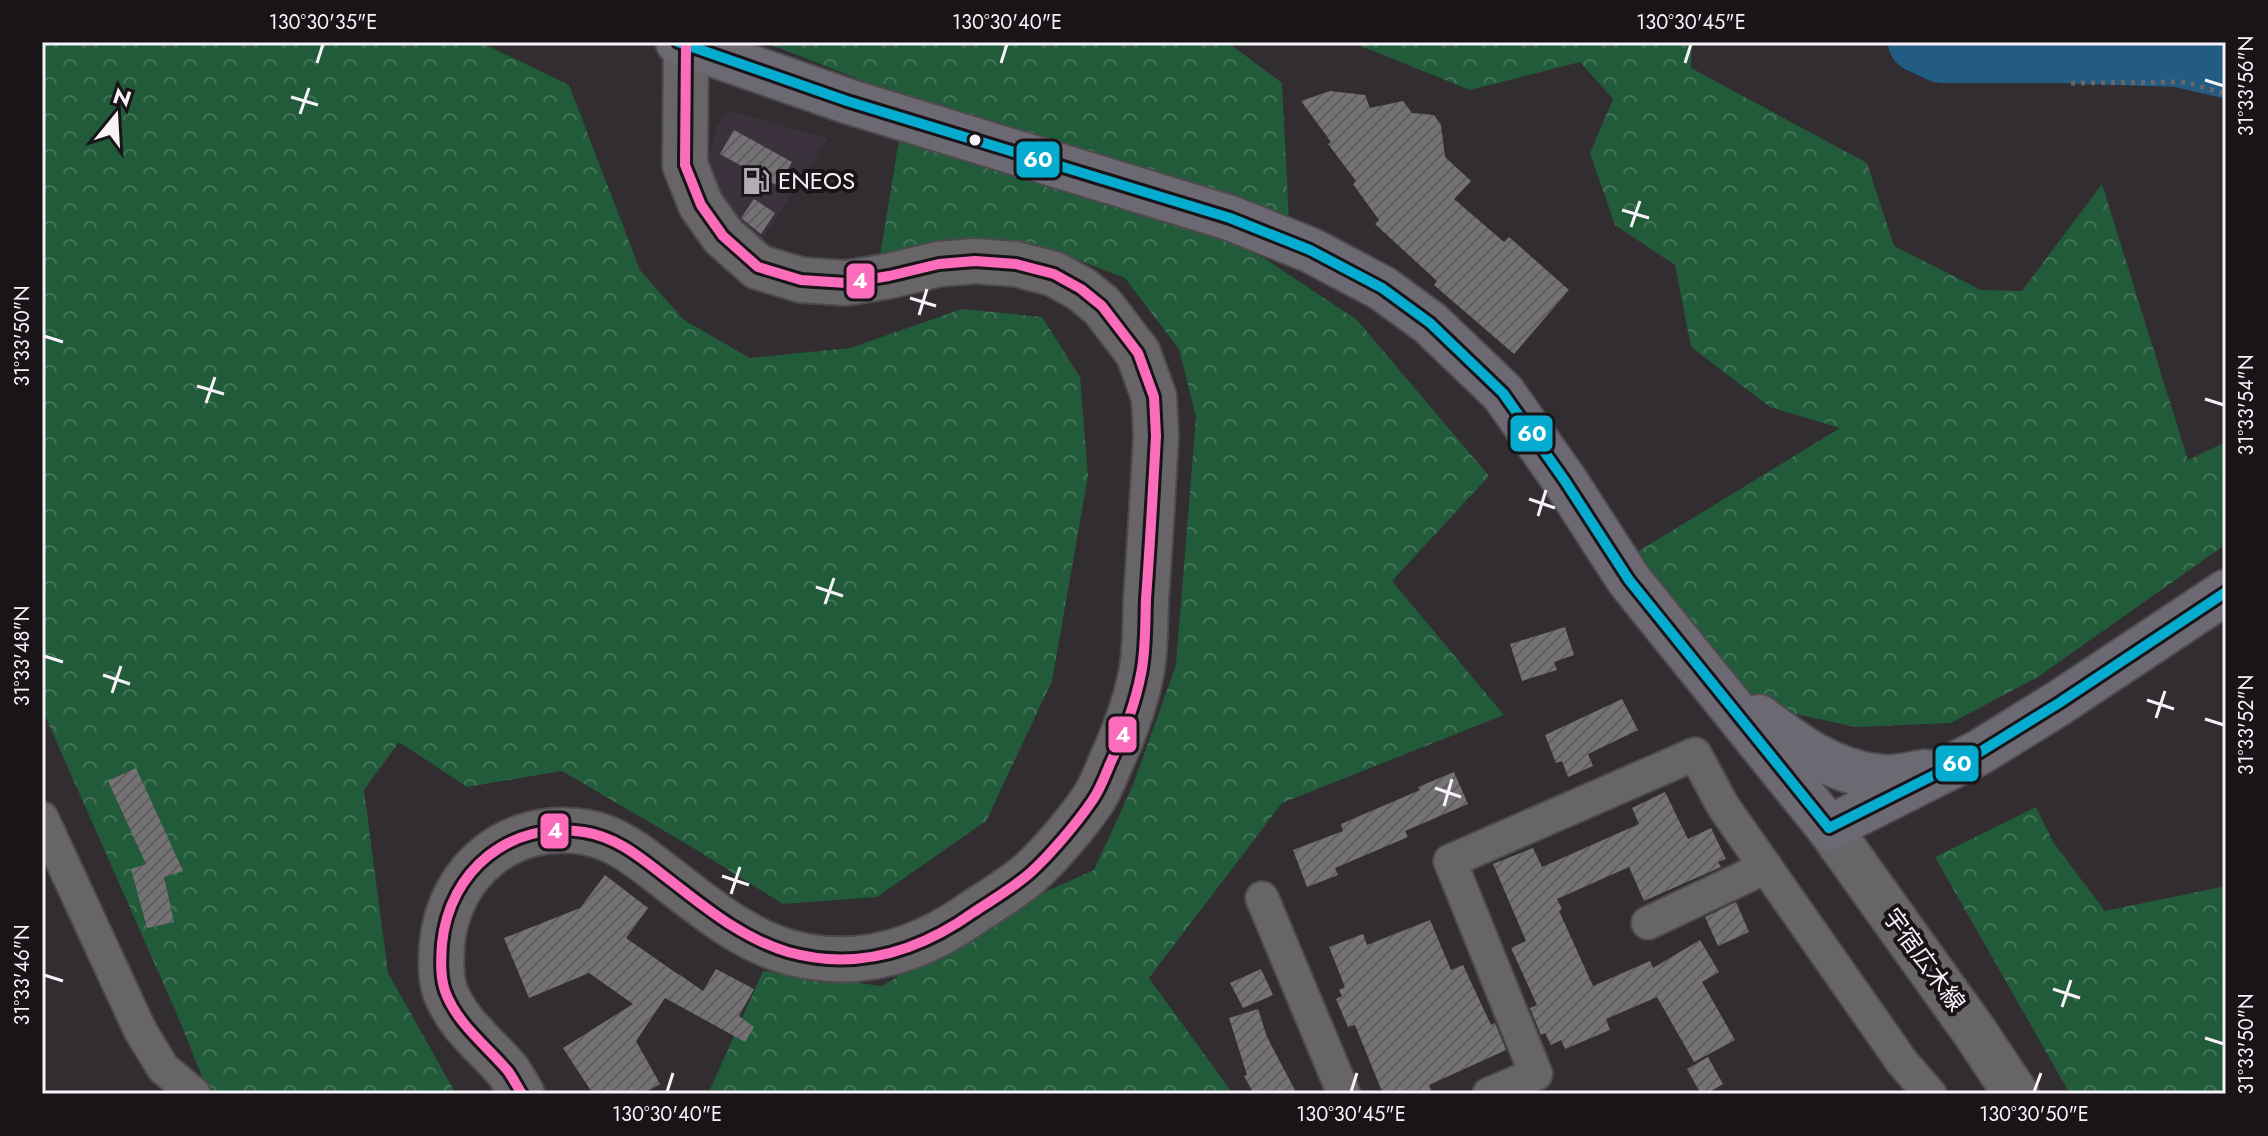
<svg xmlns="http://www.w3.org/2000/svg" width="2268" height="1136" font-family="Jost,'Noto Sans JP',sans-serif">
  <defs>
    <pattern id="forest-crowns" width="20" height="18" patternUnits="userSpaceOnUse" patternTransform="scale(2)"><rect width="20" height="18" fill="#215b3a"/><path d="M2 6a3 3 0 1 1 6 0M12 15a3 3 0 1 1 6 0" fill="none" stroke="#427357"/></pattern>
    <pattern id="building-hatch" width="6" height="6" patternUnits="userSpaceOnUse" patternTransform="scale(2)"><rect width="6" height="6" fill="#757276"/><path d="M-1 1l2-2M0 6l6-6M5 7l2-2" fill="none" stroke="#605e60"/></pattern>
  </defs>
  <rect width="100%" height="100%" fill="#312d31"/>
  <path fill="#3c323e" d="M729,111L828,138L761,242L736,223L717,198L707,163L717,126Z"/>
  <g fill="url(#forest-crowns)">
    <path d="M42,42H480L569,85L640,270L684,320L750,358L850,348L962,309L1042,317L1080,377L1088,476L1052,681L986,821L877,897L783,904L690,846L562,771L467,787L399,742L364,790L388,973L456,1094H209L176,1012L42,709Z"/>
    <path d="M764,42H1227L1282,83L1289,221L976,125Z"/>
    <path d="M1351,42H1692L1691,68L1867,163L1894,246L1981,290L2022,291L2102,184L2188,460L2226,442V544L2038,677L1951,723L1856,727L1758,706L1634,554L1840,428L1770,407L1691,347L1675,265L1615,225L1590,153L1613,99L1580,62L1470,90Z"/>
    <path d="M899,140L1143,206L1264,258L1357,320L1489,476L1392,581L1504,715L1282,803L1149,978L1233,1094H708L763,971L882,986L1005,910L1094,870L1133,785L1176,665L1196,417L1179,349L1125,278L1036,244L951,245L879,262Z"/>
    <path d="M2036,807L2053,842L2105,911L2226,886V1094H2070L1935,857Z"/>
  </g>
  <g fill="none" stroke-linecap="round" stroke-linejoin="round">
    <path stroke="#235c83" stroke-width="60" d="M1918,42L1941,53H2058L2178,57L2226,68"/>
  </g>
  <g fill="url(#building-hatch)">
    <path d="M1330,91L1365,95L1370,108L1403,101L1412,113L1434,115L1441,125L1445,157L1471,181L1454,199L1504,242L1509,237L1569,290L1514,354L1434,285L1437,281L1375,224L1379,220L1353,184L1356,181L1328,144L1331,142L1301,101Z"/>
    <path d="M734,130L792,162L778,186L720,154Z"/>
    <path d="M754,199L775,213L761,234L741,218Z"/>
    <path d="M1565,627L1574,655L1554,662L1557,670L1522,681L1510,644Z"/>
    <path d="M1622,699L1638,730L1588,754L1593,766L1568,777L1562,761L1556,763L1545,735Z"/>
    <path d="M136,768L183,871L164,877L174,922L147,928L131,869L146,864L108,781Z"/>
    <path d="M1454,772L1468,804L1405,831L1408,837L1335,868L1338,875L1307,887L1293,850L1343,831L1341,824L1420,790L1418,787Z"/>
    <path d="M1665,792L1688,839L1711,828L1726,859L1718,862L1721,867L1644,901L1629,867L1557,899L1562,909L1559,911L1593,986L1650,961L1653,968L1700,940L1719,972L1702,982L1735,1040L1694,1062L1657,997L1606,1019L1610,1030L1565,1049L1561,1040L1551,1045L1545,1033L1541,1035L1530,1008L1537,1005L1511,948L1526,941L1493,864L1533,848L1542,867L1639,824L1632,808Z"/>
    <path d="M605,875L648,908L626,938L679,975L682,973L680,975L703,991L716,969L754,989L739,1016L754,1027L745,1042L665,998L636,1041L660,1084L643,1094H593L563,1048L633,1004L589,973L529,998L504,938L580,908Z"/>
    <path d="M1736,902L1749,932L1718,946L1705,917Z"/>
    <path d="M1430,920L1451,970L1463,965L1491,1025L1495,1023L1506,1050L1429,1085L1433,1094H1383L1355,1025L1348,1027L1336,999L1342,996L1339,990L1345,987L1329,947L1363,934L1367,945Z"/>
    <path d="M1261,969L1273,995L1243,1008L1230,983Z"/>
    <path d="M1258,1009L1267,1037L1297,1094H1254L1244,1076L1247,1075L1229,1018Z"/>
    <path d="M1708,1057L1723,1084L1706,1094H1701L1687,1069Z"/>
  </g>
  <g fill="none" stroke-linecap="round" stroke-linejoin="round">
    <g stroke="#4d4a4e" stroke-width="36">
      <g id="street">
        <path d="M42,818L140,1030L163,1068L194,1094"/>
        <path d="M1262,898L1344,1094"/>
        <path d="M1648,923L1766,867"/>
        <path d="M1489,1094L1536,1074L1450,861L1695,754L1723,806L1902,1062L1930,1094"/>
      </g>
    </g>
    <g stroke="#4d4a4e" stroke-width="48">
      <g id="secondary">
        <path d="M1829,828L1974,1031L2016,1094"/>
        <path d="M522,1094C517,1086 513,1078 508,1071C486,1045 457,1024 445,991C440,976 441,959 442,944C449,870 511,820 584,832C617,837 641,858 667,878C705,907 741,938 788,952C856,971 918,952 974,912C992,900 1013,888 1030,873C1050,855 1077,823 1092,801C1100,790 1105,776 1110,764C1123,736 1135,705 1141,674C1146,650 1145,624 1146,599C1150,545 1153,490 1156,436L1154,397L1138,353L1102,306L1081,289L1054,274L1016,264L975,261L939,264L889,276L846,283L801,280L758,267L723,236L701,205L685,165L686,46"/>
      </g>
    </g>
    <g stroke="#4d4a4e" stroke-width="48">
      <g id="primary">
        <path d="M678,42L847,101L1230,218L1310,250L1382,288L1430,323L1503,393L1565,481L1629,580L1829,828L1980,752L2059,703L2226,592"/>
        <path d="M1759,717C1796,745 1833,773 1881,777C1895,779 1911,774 1925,772"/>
      </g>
    </g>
    <path stroke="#686668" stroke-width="5" stroke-dasharray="4 6" stroke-linecap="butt" d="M2071,83L2185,82L2226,94"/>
    <use href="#street" stroke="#686568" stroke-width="32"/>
    <use href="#secondary" stroke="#686568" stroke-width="44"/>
    <use href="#primary" stroke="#6d6972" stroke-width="44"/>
    <g stroke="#181418" stroke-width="16">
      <path id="bus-1" d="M678,42L847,101L1230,218L1310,250L1382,288L1430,323L1503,393L1565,481L1629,580L1829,828L1980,752L2059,703L2226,592"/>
    </g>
    <g stroke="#181418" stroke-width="16">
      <path id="bus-2" d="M522,1094C517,1086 513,1078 508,1071C486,1045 457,1024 445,991C440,976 441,959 442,944C449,870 511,820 584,832C617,837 641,858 667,878C705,907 741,938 788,952C856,971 918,952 974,912C992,900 1013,888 1030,873C1050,855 1077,823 1092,801C1100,790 1105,776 1110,764C1123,736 1135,705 1141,674C1146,650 1145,624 1146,599C1150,545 1153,490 1156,436L1154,397L1138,353L1102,306L1081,289L1054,274L1016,264L975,261L939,264L889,276L846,283L801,280L758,267L723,236L701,205L685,165L686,46"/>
    </g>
    <use href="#bus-1" stroke="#06acd0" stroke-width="10"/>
    <use href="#bus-2" stroke="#fb6dba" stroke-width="10"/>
  </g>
  <path fill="none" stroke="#f7f2f8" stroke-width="3" d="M317,63L323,44M1001,63L1007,44M1685,63L1691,44M2205,80L2224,86M291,97L318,105M300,114L309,88M1622,210L1649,218M1631,227L1640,201M910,298L936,306M919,315L927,289M44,336L63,342M197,386L224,394M2205,399L2224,405M206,403L215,377M1529,499L1555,508M1538,516L1546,490M816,587L843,596M825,604L834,578M44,656L63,662M103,675L130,684M112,693L121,666M2147,700L2174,709M2156,718L2165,691M2205,719L2224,725M1435,788L1461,797M1444,806L1452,779M722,876L749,885M731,894L740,867M44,975L63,981M2053,989L2080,998M2062,1007L2071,980M2205,1038L2224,1044M667,1092L673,1073M1351,1092L1357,1073M2034,1092L2041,1073"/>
  <defs>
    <g id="fuel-bare" transform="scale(2.16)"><path d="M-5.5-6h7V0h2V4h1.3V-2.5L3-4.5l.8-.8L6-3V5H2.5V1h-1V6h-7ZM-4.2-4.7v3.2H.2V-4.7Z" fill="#b2adb2" stroke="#181418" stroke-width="2.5" paint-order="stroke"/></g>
  </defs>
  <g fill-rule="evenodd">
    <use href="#fuel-bare" x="756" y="181"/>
  </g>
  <circle fill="#f7f2f8" stroke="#181418" stroke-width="3" cx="975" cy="140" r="7"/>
  <g text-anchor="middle" stroke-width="8" stroke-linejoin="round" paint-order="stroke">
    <g font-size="24" fill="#f7f2f8" stroke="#181418" text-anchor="start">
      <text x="778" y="189">ENEOS</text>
    </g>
    <g font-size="24" fill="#f7f2f8" stroke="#181418">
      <text transform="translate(1924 960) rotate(54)" y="8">宇宿広木線</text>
    </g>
  </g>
  <g stroke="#181418" stroke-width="3">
    <rect x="1015" y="140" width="46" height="39" rx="8" fill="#06acd0"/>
    <rect x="845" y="262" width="31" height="38" rx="8" fill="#fb6dba"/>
    <rect x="1509" y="414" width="45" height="39" rx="8" fill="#06acd0"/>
    <rect x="1107" y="715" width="31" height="39" rx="8" fill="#fb6dba"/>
    <rect x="1934" y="744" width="46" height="39" rx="8" fill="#06acd0"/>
    <rect x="539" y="812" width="31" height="38" rx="8" fill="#fb6dba"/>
  </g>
  <g font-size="22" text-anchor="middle" font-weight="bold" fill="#fff">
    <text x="1038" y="167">60</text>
    <text x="860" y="288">4</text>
    <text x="1532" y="441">60</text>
    <text x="1123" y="742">4</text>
    <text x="1957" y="771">60</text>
    <text x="555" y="838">4</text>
  </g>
  <rect width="2268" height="1136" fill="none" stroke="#181418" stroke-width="88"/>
  <g transform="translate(116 116) rotate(18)" stroke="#181418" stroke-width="6" paint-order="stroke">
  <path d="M0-6L14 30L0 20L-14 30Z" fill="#f7f2f8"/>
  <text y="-12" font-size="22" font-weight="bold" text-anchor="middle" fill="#f7f2f8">N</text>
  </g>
  <rect x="44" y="44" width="2180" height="1048" fill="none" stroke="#f7f2f8" stroke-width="3"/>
  <g font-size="20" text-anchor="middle" fill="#f7f2f8">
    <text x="323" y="29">130°30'35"E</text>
    <text x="1007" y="29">130°30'40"E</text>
    <text x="1691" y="29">130°30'45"E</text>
    <text transform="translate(2246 86) rotate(-90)" y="7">31°33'56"N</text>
    <text transform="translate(22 336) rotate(-90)" y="7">31°33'50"N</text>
    <text transform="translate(2246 405) rotate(-90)" y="7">31°33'54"N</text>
    <text transform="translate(22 656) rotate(-90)" y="7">31°33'48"N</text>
    <text transform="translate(2246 725) rotate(-90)" y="7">31°33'52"N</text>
    <text transform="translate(22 975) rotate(-90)" y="7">31°33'46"N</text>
    <text transform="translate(2246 1044) rotate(-90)" y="7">31°33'50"N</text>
    <text x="667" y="1121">130°30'40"E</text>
    <text x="1351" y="1121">130°30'45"E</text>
    <text x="2034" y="1121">130°30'50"E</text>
  </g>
</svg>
